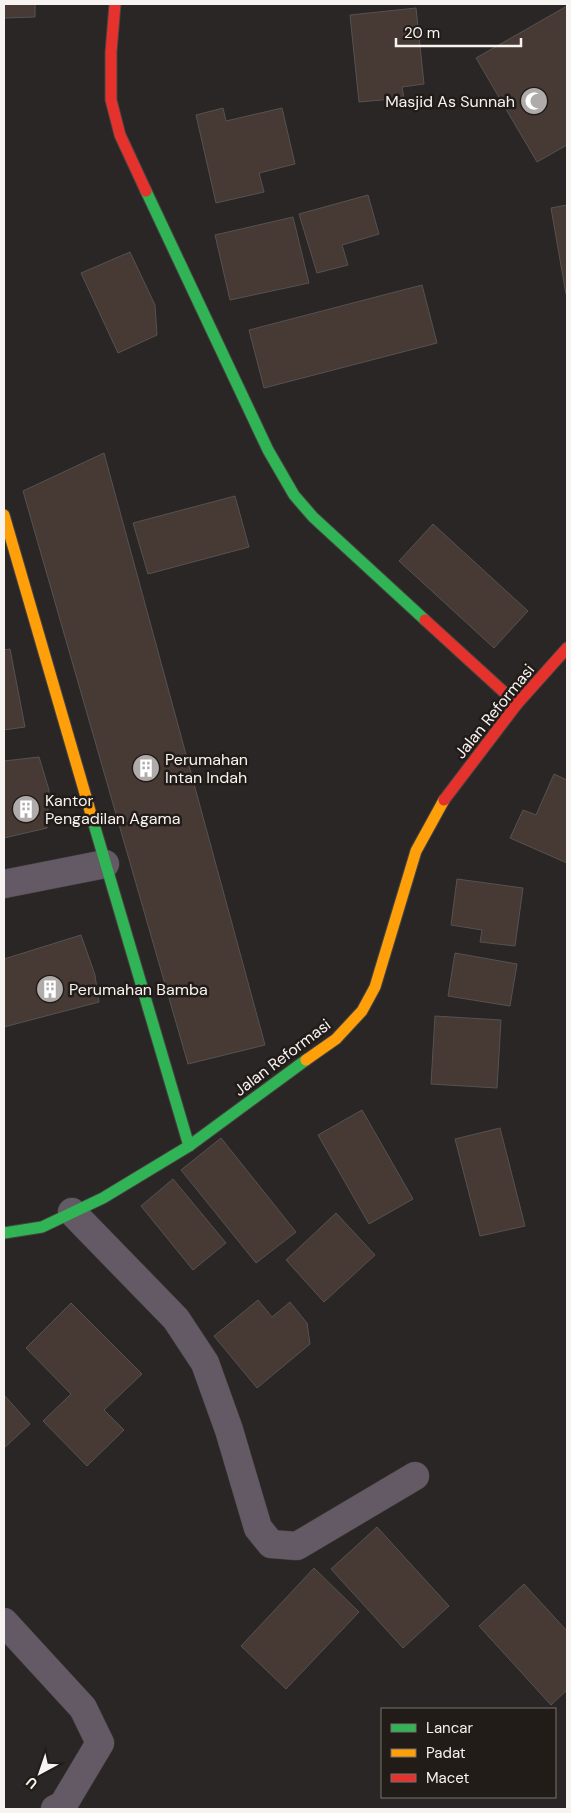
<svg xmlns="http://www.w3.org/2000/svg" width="571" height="1813" font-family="'DM Sans',sans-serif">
  <rect width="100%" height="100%" fill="#2a2625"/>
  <g fill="#473a34" stroke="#555251">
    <path d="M4,4H35V17L4,18Z"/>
    <path d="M567,6V145L537,162L476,58Z"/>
    <path d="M416,8L424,84L402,87L404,98L359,102L350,15Z"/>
    <path d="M223,108L226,121L282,108L295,164L259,173L264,192L216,203L196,115Z"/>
    <path d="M368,195L379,234L342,245L348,265L317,273L299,214Z"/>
    <path d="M567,205V294H566L551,208Z"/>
    <path d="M293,217L309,283L230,300L215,235Z"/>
    <path d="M130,252L155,305L157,335L118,353L81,273Z"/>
    <path d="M422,285L437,343L264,388L249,330Z"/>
    <path d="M104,453L265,1045L188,1064L23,491Z"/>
    <path d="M235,496L249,547L148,574L133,523Z"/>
    <path d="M433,524L528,611L494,648L399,561Z"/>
    <path d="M10,649L25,727L4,730V650Z"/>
    <path d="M39,757L49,790L47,828L4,838V761Z"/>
    <path d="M554,774L567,780V863L510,838L523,810L536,815Z"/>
    <path d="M457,879L523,888L515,946L480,942L482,930L451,925Z"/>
    <path d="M81,935L95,975L99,1002L4,1027V959Z"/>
    <path d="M455,953L517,964L510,1006L448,996Z"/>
    <path d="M435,1016L501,1020L497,1088L431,1084Z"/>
    <path d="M362,1110L413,1199L369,1224L318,1135Z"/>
    <path d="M500,1128L525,1226L480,1236L455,1139Z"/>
    <path d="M221,1138L296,1232L256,1263L181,1170Z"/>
    <path d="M173,1179L226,1243L193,1270L141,1206Z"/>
    <path d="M336,1213L375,1255L324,1302L286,1260Z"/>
    <path d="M258,1300L272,1317L290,1302L307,1323L310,1344L257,1388L214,1336Z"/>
    <path d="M71,1303L142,1374L104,1410L124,1430L87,1466L43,1421L71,1394L26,1348Z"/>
    <path d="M4,1395L30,1424L4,1448Z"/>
    <path d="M377,1527L449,1606L403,1648L331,1569Z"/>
    <path d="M314,1568L359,1612L286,1689L241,1646Z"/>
    <path d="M524,1584L567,1631V1690L551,1705L479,1626Z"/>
  </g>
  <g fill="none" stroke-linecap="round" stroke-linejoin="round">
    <g stroke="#464442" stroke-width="29">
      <g id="street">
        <path d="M4,884L105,864"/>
        <path d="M72,1212L176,1319L205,1363L229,1430L258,1528L271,1544L297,1546L415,1476"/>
        <path d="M4,1622L83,1708L100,1743L63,1805L55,1809"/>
      </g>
    </g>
    <g stroke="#464442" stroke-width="13">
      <g id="fast">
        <path d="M146,191L268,450L294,495L313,517L425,620"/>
        <path d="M93,821L189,1146"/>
        <path d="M4,1233L42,1227L103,1198L189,1146L306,1060"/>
      </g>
    </g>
    <g stroke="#464442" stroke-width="13">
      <g id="slow">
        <path d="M4,515L93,821"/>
        <path d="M306,1060L336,1039L362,1011L375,987L416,851L444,800"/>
      </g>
    </g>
    <g stroke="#464442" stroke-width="13">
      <g id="jam">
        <path d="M115,4L111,52V100L120,135L146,191"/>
        <path d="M425,620L517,704"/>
        <path d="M444,800L517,704L567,648"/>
      </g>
    </g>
    <use href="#street" stroke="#645a65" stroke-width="28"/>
    <use href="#fast" stroke="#30b455" stroke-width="11"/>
    <use href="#slow" stroke="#ff9f0a" stroke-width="11"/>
    <use href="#jam" stroke="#e5322d" stroke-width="11"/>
  </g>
  <defs>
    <g id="mosque-disc" transform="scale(1.4375)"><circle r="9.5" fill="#afabaa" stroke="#221c19"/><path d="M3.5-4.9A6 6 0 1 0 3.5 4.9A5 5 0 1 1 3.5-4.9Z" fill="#fff"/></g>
    <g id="building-disc" transform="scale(1.4375)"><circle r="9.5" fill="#afabaa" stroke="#221c19"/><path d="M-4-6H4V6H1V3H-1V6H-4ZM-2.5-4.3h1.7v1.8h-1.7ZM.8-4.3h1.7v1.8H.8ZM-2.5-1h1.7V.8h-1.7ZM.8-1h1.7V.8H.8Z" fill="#fff"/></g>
  </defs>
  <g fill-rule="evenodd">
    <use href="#mosque-disc" x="534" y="101"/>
    <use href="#building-disc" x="146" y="768"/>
    <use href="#building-disc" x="26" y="809"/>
    <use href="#building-disc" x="50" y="989"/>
  </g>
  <g text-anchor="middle" stroke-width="5" stroke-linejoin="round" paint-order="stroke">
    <g font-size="16" fill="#f7f3f1" stroke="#221c19" text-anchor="start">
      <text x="515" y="107" text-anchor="end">Masjid As Sunnah</text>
      <text x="165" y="765">Perumahan<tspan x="165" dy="18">Intan Indah</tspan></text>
      <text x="45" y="806">Kantor<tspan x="45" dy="18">Pengadilan Agama</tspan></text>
      <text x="69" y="995">Perumahan Bamba</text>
    </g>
    <g font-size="16" fill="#f7f3f1" stroke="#221c19">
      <text transform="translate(494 711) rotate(-51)" y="6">Jalan Reformasi</text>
      <text transform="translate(282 1057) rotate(-37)" y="6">Jalan Reformasi</text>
    </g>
  </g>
  <rect width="571" height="1813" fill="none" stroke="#f7f3f1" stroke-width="10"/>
  <rect x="381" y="1708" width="175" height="90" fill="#221c19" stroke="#77726f"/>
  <rect x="391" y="1724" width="25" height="8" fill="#30b455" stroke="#77726f"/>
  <text x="426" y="1733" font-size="15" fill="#f7f3f1">Lancar</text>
  <rect x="391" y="1749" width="25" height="8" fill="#ff9f0a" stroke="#77726f"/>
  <text x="426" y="1758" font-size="15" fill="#f7f3f1">Padat</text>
  <rect x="391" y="1774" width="25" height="8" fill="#e5322d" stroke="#77726f"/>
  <text x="426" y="1783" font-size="15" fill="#f7f3f1">Macet</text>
  <g transform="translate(40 1773) rotate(220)" stroke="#221c19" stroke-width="4" paint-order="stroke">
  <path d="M0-4L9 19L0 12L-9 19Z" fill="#f7f3f1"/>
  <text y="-8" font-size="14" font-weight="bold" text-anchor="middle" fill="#f7f3f1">U</text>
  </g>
  <path d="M396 38v8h125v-8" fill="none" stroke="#f7f3f1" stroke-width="2.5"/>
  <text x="404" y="38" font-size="15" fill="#f7f3f1" stroke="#221c19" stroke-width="4" paint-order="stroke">20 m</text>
</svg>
